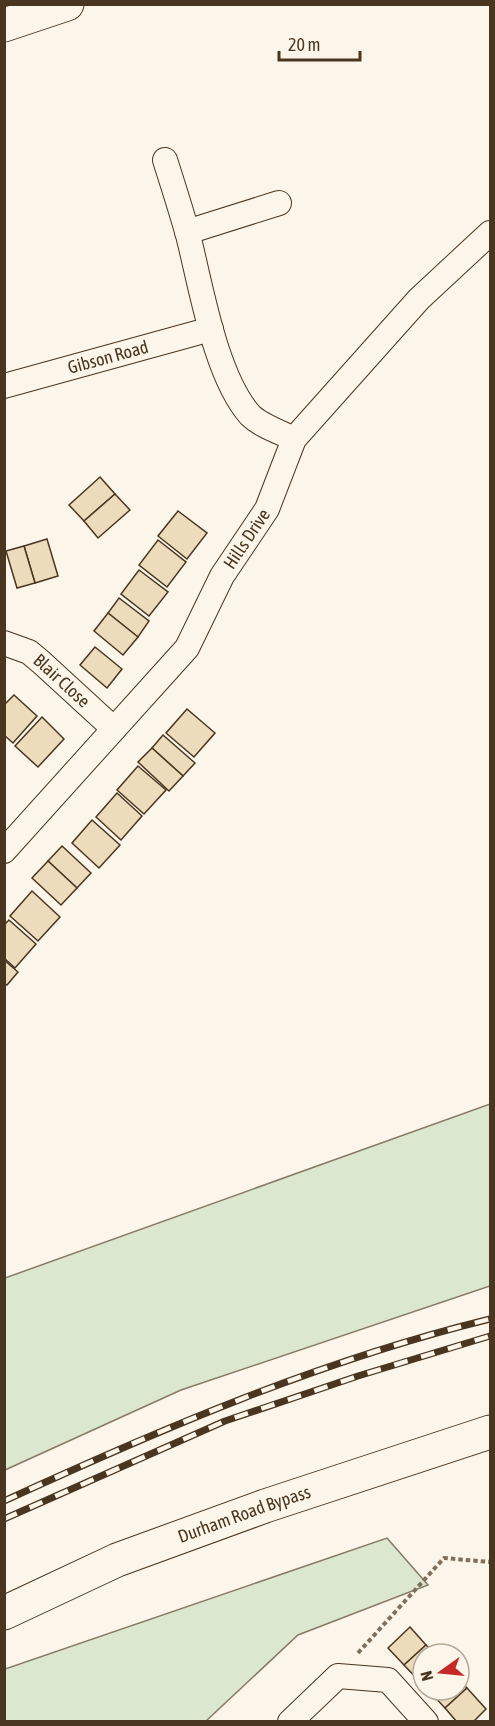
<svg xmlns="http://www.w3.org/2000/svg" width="495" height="1726" font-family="'Asap Condensed',sans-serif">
  <rect width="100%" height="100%" fill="#fbf6e9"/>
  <g fill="#dce7d0" stroke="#887966" stroke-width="1.5">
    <path d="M490,1104V1286L181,1390L5,1470V1278Z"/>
    <path d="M387,1538L428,1585L298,1635L206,1721H5V1669Z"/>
  </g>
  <g fill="#ecdcbc" stroke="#4a3520" stroke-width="1.5">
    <path d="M100,477L115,494L84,521L69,505Z"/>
    <path d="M115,494L130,510L98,538L84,521Z"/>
    <path d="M178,511L207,533L187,559L158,536Z"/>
    <path d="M47,539L58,576L35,583L24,546Z"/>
    <path d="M158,540L186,562L167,587L139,565Z"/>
    <path d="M24,546L35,583L17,588L6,551Z"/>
    <path d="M139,570L168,592L149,616L121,594Z"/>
    <path d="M119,598L149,621L138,637L108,613Z"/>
    <path d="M108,613L138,637L123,655L94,631Z"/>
    <path d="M95,647L122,669L107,688L80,665Z"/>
    <path d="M14,695L37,716L13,743L4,735V705Z"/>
    <path d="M187,709L215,733L194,757L166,733Z"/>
    <path d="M42,717L64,739L38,767L15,746Z"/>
    <path d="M163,735L195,763L183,776L152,748Z"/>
    <path d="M152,748L183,776L169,791L138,762Z"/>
    <path d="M138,766L166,790L144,814L117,790Z"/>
    <path d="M117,793L142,816L121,840L96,817Z"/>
    <path d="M92,820L120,845L99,868L72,843Z"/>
    <path d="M62,846L91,873L77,888L48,861Z"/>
    <path d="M48,861L77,888L61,905L32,878Z"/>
    <path d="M32,891L60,917L38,941L10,916Z"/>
    <path d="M9,920L36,944L15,968L4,958V925Z"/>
    <path d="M4,960L18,972L7,985L4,983Z"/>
    <path d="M410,1627L426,1645L404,1665L388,1648Z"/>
    <path d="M426,1645L435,1654H423V1685L404,1665Z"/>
    <path d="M459,1680L467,1688L445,1708L428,1690H459Z"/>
    <path d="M467,1688L486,1709L473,1722H457L445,1708Z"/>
  </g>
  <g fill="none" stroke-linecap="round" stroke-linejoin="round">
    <g stroke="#4a3520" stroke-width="26">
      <g id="minor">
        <path d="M165,160C173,185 181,210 188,235C201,286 215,375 250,415C261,426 280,432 294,439"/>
        <path d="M187,232L279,203"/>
        <path id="s1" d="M4,386L211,329"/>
        <path id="s2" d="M4,643L29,652L41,662L114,729"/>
        <path id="s3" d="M4,851L187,648L222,576L267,509L294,439L419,299L490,233"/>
        <path d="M290,1722L338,1676L388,1680L426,1722"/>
      </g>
    </g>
    <g stroke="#4a3520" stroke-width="35">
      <g id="primary">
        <path d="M4,25L67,4"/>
        <path id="s4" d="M4,1613L117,1560L265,1506L490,1432"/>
      </g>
    </g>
    <path stroke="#7f6f5c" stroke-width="4" stroke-dasharray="4.5 3" stroke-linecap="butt" d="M358,1653L444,1558L490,1562"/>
    <use href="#minor" stroke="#fbf6e9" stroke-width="24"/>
    <use href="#primary" stroke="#fbf6e9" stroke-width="33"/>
    <g stroke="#4a3520" stroke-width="7">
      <g id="rail">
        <path d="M4,1501C161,1429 322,1360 490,1319"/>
        <path d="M4,1519L225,1421L358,1376L490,1336"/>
      </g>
    </g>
    <use href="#rail" stroke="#fbf6e9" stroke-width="4.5" stroke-dasharray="14" stroke-linecap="butt"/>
  </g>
  <g text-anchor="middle" stroke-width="4.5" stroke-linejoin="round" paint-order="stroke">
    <g font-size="18" fill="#4a3520" stroke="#fbf6e9">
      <text dy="6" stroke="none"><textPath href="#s1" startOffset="108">Gibson Road</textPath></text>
      <text dy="6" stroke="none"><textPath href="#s3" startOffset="398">Hills Drive</textPath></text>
      <text dy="6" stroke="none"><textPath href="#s2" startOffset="70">Blair Close</textPath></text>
      <text dy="6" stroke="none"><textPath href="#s4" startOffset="260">Durham Road Bypass</textPath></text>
    </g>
  </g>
  <rect width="495" height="1726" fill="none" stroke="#4a3520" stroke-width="12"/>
  <g transform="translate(441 1672) rotate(255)"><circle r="28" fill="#fbf6e9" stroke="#b4a999" stroke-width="1.5"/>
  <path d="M0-4.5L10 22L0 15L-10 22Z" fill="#c62828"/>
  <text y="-9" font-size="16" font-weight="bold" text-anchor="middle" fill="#4a3520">N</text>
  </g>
  <path d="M279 51v9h81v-9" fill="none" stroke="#4a3520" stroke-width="3"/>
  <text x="288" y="51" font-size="18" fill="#4a3520" stroke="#fbf6e9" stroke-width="4.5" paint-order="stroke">20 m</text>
</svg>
